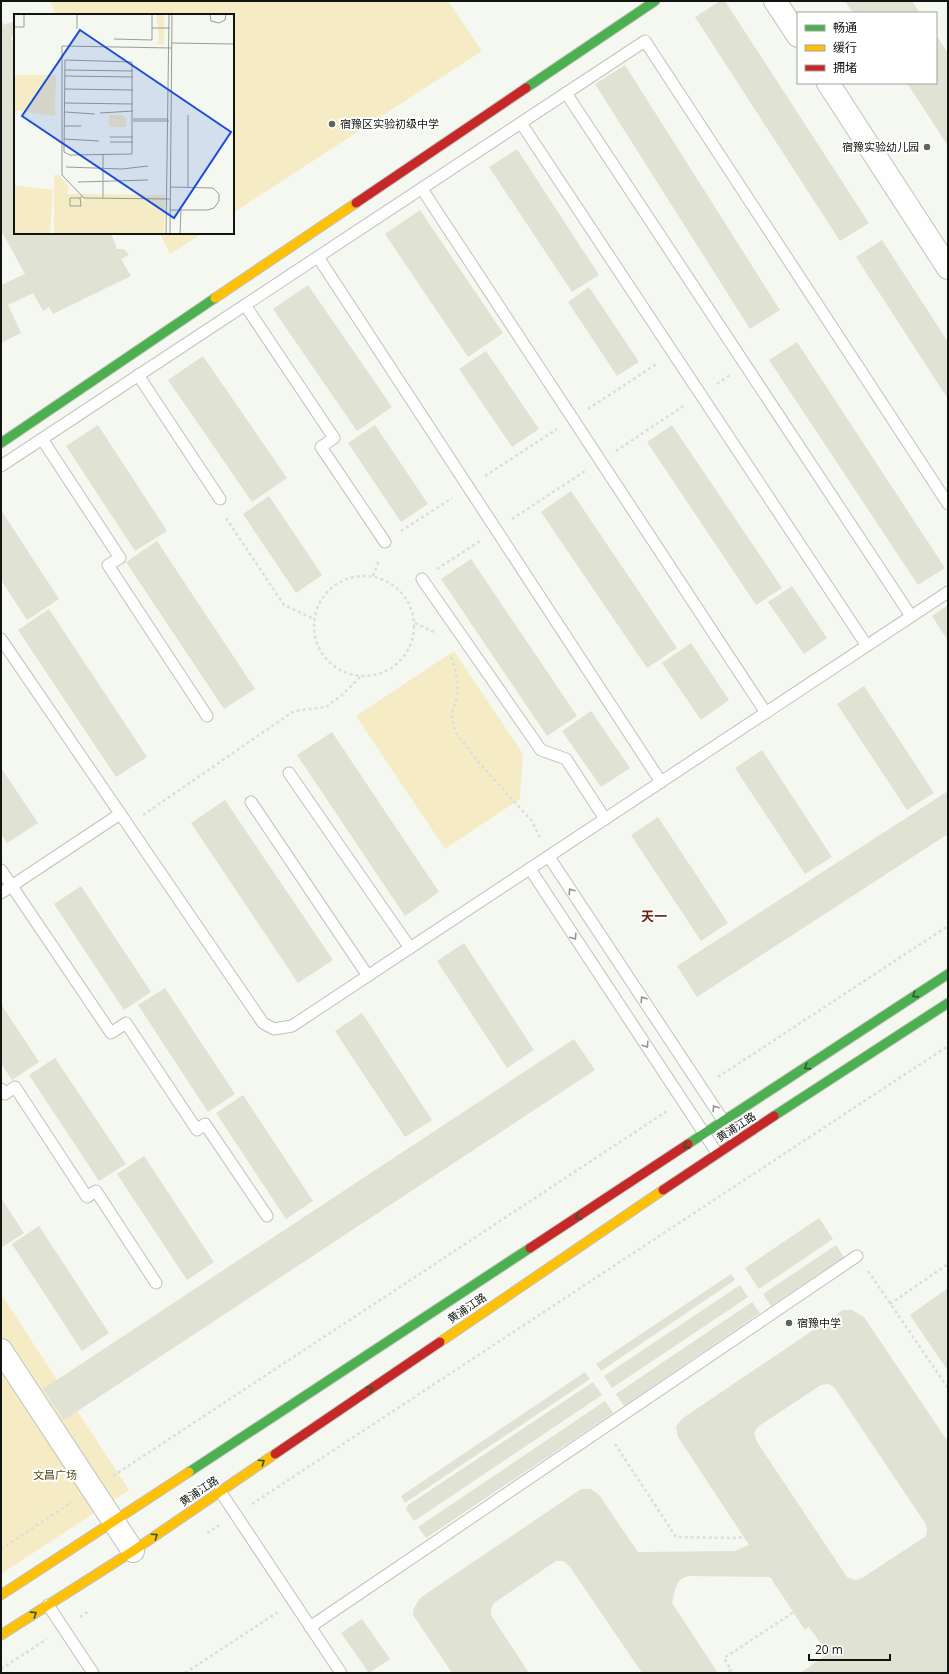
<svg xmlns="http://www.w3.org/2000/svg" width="949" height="1674" font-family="'Open Sans','Noto Sans SC',sans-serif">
  <rect width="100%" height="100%" fill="#f4f8f1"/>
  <g fill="#f5ecc6">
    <path d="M50,1H448L482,51L233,213V15H56Z"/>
    <path d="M160,233H203L170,254Z"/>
    <path d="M454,651L523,754L520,799L445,849L356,716Z"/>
    <path d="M1,1294L129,1490L1,1574Z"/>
  </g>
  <g fill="#e0e3d3" fill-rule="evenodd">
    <path d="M720,1H725L869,223L840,241L695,17Z"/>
    <path d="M845,1H912L920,13H853Z"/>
    <path d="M1,19L4,25L15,21V22L14,34L11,38L15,45V233H111L117,249H124L129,255L121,259L131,276L53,314L49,307L43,311L33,293L8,305L21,333L1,343V285L25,274L1,230Z"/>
    <path d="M936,35L948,53V146L907,83H936Z"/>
    <path d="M625,65L780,310L750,329L595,84Z"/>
    <path d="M517,149L599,275L572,292L489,167Z"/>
    <path d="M420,210L503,333L468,357L385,234Z"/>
    <path d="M882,240L948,342V399L856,257Z"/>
    <path d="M308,285L392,407L357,431L273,309Z"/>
    <path d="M589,287L639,362L617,376L568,302Z"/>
    <path d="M797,342L945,568L918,585L769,360Z"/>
    <path d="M486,351L539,429L512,447L459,369Z"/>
    <path d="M203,356L287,478L252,502L168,380Z"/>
    <path d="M98,425L167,531L135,551L66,446Z"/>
    <path d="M375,425L428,504L401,522L348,443Z"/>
    <path d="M672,425L782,588L756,605L647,442Z"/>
    <path d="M571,491L677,648L647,668L541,512Z"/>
    <path d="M269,496L322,575L296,593L243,514Z"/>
    <path d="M1,510L59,599L27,620L1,580Z"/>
    <path d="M157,541L255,689L224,709L126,562Z"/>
    <path d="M471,559L577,716L547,736L441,579Z"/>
    <path d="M792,586L827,638L804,654L768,602Z"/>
    <path d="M948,605V641L932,616Z"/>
    <path d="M49,609L147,757L116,777L18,630Z"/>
    <path d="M691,643L729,700L701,720L662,663Z"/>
    <path d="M864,686L934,793L907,810L837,704Z"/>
    <path d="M591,711L630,768L601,787L562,731Z"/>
    <path d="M332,732L439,892L405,916L297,755Z"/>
    <path d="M762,750L832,857L805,874L735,768Z"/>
    <path d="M1,768L38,823L7,843L1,834Z"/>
    <path d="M948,791V834L697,997L677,966Z"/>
    <path d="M225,800L333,960L298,983L191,823Z"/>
    <path d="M658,817L728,923L701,941L631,835Z"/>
    <path d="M81,886L151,992L124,1010L54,904Z"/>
    <path d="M464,943L534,1050L507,1068L437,961Z"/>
    <path d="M165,988L235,1094L208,1112L138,1005Z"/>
    <path d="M1,1004L39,1062L12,1080L1,1063Z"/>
    <path d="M362,1013L432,1120L405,1137L335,1031Z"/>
    <path d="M574,1039L595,1070L64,1420L43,1389Z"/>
    <path d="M55,1058L126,1164L99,1181L29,1075Z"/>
    <path d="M243,1095L313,1201L286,1219L216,1113Z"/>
    <path d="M144,1156L214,1262L187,1280L117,1174Z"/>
    <path d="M1,1198L24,1233L1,1248Z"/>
    <path d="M819,1218L833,1239L759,1289L745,1268Z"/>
    <path d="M39,1226L109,1333L82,1351L12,1244Z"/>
    <path d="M836,1245L844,1257L771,1306L763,1294Z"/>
    <path d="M731,1274L735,1280L601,1371L596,1364Z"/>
    <path d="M740,1285L748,1297L612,1388L604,1376Z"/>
    <path d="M948,1288V1371L910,1315Z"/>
    <path d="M752,1302L760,1313L624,1406L616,1394Z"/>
    <path d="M843,1310H852L864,1317L948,1442V1673H800L828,1654L809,1627L805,1630L770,1577L688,1576L681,1579L676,1586L672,1603L718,1673H642L570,1567L563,1561H556L494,1603L491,1610V1615L529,1673H452L413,1615L414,1608L420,1598L581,1489H591L599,1495L638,1552L735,1551L749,1545L678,1437L676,1426L683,1418ZM828,1384L834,1387L925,1523L927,1530L926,1536L862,1578L856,1580L847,1577L757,1442L754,1433L759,1426L821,1385Z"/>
    <path d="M585,1372L590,1379L405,1503L401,1496Z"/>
    <path d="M593,1382L602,1395L414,1521L406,1509L408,1505Z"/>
    <path d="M605,1401L613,1413L426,1538L418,1527Z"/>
    <path d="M362,1619L390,1659L369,1673L341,1633Z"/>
  </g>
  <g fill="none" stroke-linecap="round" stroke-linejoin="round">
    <g stroke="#c0c3bd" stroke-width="13">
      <g id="lane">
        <path d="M566,93L911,616"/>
        <path d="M521,123L867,646"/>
        <path d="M422,189L766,713"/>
        <path d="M318,257L661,782"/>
        <path d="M245,305L334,438L321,447L385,542"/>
        <path d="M138,375L220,499"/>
        <path d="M42,439L120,558L108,565L207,716"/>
        <path d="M1,466L645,41L948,504"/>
        <path d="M422,579L541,750L566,759L605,819"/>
        <path d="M1,639L263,1023L274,1029L292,1026L948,592"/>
        <path d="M289,773L410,948"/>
        <path d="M251,802L368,976"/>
        <path d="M549,857L736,1140"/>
        <path d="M530,869L717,1153"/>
        <path d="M1,870L111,1033L126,1023L197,1130L205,1124L267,1216"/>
        <path d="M1,893L120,814"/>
        <path d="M1,1089L5,1094L15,1087L87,1197L96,1191L156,1283"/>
        <path d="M220,1491L341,1673"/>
        <path d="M48,1605L93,1673"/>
        <path d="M310,1627L857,1256"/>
      </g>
    </g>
    <g stroke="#c0c3bd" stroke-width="24">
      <g id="street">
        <path d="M775,1L798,36"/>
        <path d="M828,83L948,268"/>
        <path d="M1,1350L133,1551"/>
      </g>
    </g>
    <g stroke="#c0c3bd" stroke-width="11">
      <g id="fast">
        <path d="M526,88L655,1"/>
        <path d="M1,443L215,298"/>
        <path d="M774,1116L948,1003"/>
        <path d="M688,1144L948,974"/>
        <path d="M189,1472L530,1248"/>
      </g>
    </g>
    <g stroke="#c0c3bd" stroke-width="11">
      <g id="slow">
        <path d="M215,298L356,203"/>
        <path d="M440,1342L663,1190"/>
        <path d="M1,1595L189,1472"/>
        <path d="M1,1635L133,1551L275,1454"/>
      </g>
    </g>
    <g stroke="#c0c3bd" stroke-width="11">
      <g id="jam">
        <path d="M356,203L526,88"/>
        <path d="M663,1190L774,1116"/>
        <path d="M530,1248L688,1144"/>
        <path d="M275,1454L440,1342"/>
      </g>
    </g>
    <g stroke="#dcdedb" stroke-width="2.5" stroke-dasharray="3 3" stroke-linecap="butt">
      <path d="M717,384L730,375"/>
      <path d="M588,409L658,363"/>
      <path d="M616,451L685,405"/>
      <path d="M485,476L557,429"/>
      <path d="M226,518L284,605L314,619"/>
      <path d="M512,519L585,471"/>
      <path d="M401,531L452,498"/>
      <path d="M437,569L480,541"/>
      <circle cx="364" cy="626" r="50"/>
      <path d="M373,576L379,560"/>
      <path d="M415,623L434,632"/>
      <path d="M451,657C459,678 460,694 451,715L456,733L480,764L532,821L540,838"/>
      <path d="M143,815L294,711L326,707L342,695L360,677"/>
      <path d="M718,1077L948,926"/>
      <path d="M868,1271L948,1388"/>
      <path d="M890,1304L948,1264"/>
      <path d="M615,1444L676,1537L737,1538L751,1536L800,1608L724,1658L731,1670L726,1673"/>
      <path d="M113,1476L667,1111"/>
      <path d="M252,1504L948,1046"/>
      <path d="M207,1533L219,1525"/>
      <path d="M1,1549L72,1502"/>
      <path d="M80,1617L89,1611"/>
      <path d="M1,1669L47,1639"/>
      <path d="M185,1673L278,1612"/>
    </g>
    <use href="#lane" stroke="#fdfefd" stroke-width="11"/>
    <use href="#street" stroke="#fdfefd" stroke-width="22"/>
    <use href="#fast" stroke="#4caf50" stroke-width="9"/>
    <use href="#slow" stroke="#ffc107" stroke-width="9"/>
    <use href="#jam" stroke="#c62828" stroke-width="9"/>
  </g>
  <defs><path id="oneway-chevron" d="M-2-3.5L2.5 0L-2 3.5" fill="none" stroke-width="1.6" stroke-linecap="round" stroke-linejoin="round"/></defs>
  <g stroke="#939592">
    <use href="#oneway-chevron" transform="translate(571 891) rotate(-124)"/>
    <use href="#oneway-chevron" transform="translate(574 937) rotate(57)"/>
    <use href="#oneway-chevron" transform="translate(643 999) rotate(-124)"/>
    <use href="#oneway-chevron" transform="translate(646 1045) rotate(57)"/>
    <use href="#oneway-chevron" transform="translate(715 1108) rotate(-123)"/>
  </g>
  <g stroke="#2c5a2c">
    <use href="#oneway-chevron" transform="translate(915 995) rotate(147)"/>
    <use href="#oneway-chevron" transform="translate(807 1067) rotate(147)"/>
    <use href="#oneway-chevron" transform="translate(686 1146) rotate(147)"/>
    <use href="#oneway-chevron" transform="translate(578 1217) rotate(147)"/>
    <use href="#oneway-chevron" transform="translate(370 1389) rotate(-34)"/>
    <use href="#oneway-chevron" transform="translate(262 1462) rotate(-34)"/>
    <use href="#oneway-chevron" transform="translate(155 1536) rotate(-34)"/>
    <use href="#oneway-chevron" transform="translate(34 1614) rotate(-33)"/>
  </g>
  <g fill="#60645e" stroke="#fff" stroke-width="1.5">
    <circle cx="332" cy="124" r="4"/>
    <circle cx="927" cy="147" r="4"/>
    <circle cx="789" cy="1323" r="4"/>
  </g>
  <g text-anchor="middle" stroke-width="4" stroke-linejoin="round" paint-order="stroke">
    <g font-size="11" fill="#11140f" stroke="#fff" text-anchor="start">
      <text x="340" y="128">宿豫区实验初级中学</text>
      <text x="919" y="151" text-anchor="end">宿豫实验幼儿园</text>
      <text x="797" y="1327">宿豫中学</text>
    </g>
    <g font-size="11" fill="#11140f" stroke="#fff">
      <text transform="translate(736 1127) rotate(-33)" y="4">黄浦江路</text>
      <text transform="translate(467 1308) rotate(-34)" y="4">黄浦江路</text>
      <text transform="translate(199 1491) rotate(-34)" y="4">黄浦江路</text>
    </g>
    <g font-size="11" fill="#574917" stroke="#fff">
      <text x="55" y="1479">文昌广场</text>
    </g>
    <g font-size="13" font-weight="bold" fill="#692713" stroke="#fff">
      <text x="654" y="921">天一</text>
    </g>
  </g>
  <g transform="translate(14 14)">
    <rect width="220" height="220" fill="#f4f8f1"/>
    <path d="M142,0H150V30H141L145,27ZM0,61H42L41,102L0,96ZM95,101H108L112,104V113H95ZM40,161H45L55,173L53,180L151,181L150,220H40ZM0,171L39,176L36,220H0Z" fill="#f5ecc6"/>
    <path fill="none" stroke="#999d97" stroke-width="1" d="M196,0L197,7L205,9L211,6L212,0M0,13H10V0M138,14H156M63,15V0M100,25L138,26V0M158,29L220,30M51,46L118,48V140L56,141L50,138ZM51,56L119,57M51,62L119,63M51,75L119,76M51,89L119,90M51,98L81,100M86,99L119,97M174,101V173M119,105H154M119,107H155M50,112H67M96,123H119M50,125L85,127M96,128H119M52,153L108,155L134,152M64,168L134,166M66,184L67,192H56V184H66L69,182M89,184V141M156,185L70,184L48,161V32L158,34M156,196H194L200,194L205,187V180L199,174L156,173M152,220L155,0M156,220L158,0M166,220L167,196"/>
    <path fill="#1d4ed8" fill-opacity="0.15" stroke="#1d4ed8" stroke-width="2" d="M66,16L217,118L160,204L8,102Z"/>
    <rect width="220" height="220" fill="none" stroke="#11140f" stroke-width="2"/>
  </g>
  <rect width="949" height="1674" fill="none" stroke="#11140f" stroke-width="4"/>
  <rect x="797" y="12" width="140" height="72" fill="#ffffff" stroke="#a0a19f"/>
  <rect x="805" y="25" width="20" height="6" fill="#4caf50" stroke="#a0a19f"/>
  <text x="833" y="32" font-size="12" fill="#11140f">畅通</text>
  <rect x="805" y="45" width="20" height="6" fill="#ffc107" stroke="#a0a19f"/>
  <text x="833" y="52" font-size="12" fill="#11140f">缓行</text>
  <rect x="805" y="65" width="20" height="6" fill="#c62828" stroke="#a0a19f"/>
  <text x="833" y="72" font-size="12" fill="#11140f">拥堵</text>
  <path d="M809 1654v6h81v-6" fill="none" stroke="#11140f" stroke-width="2"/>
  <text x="815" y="1654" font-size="12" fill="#11140f" stroke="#ffffff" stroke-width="3" paint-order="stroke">20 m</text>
</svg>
